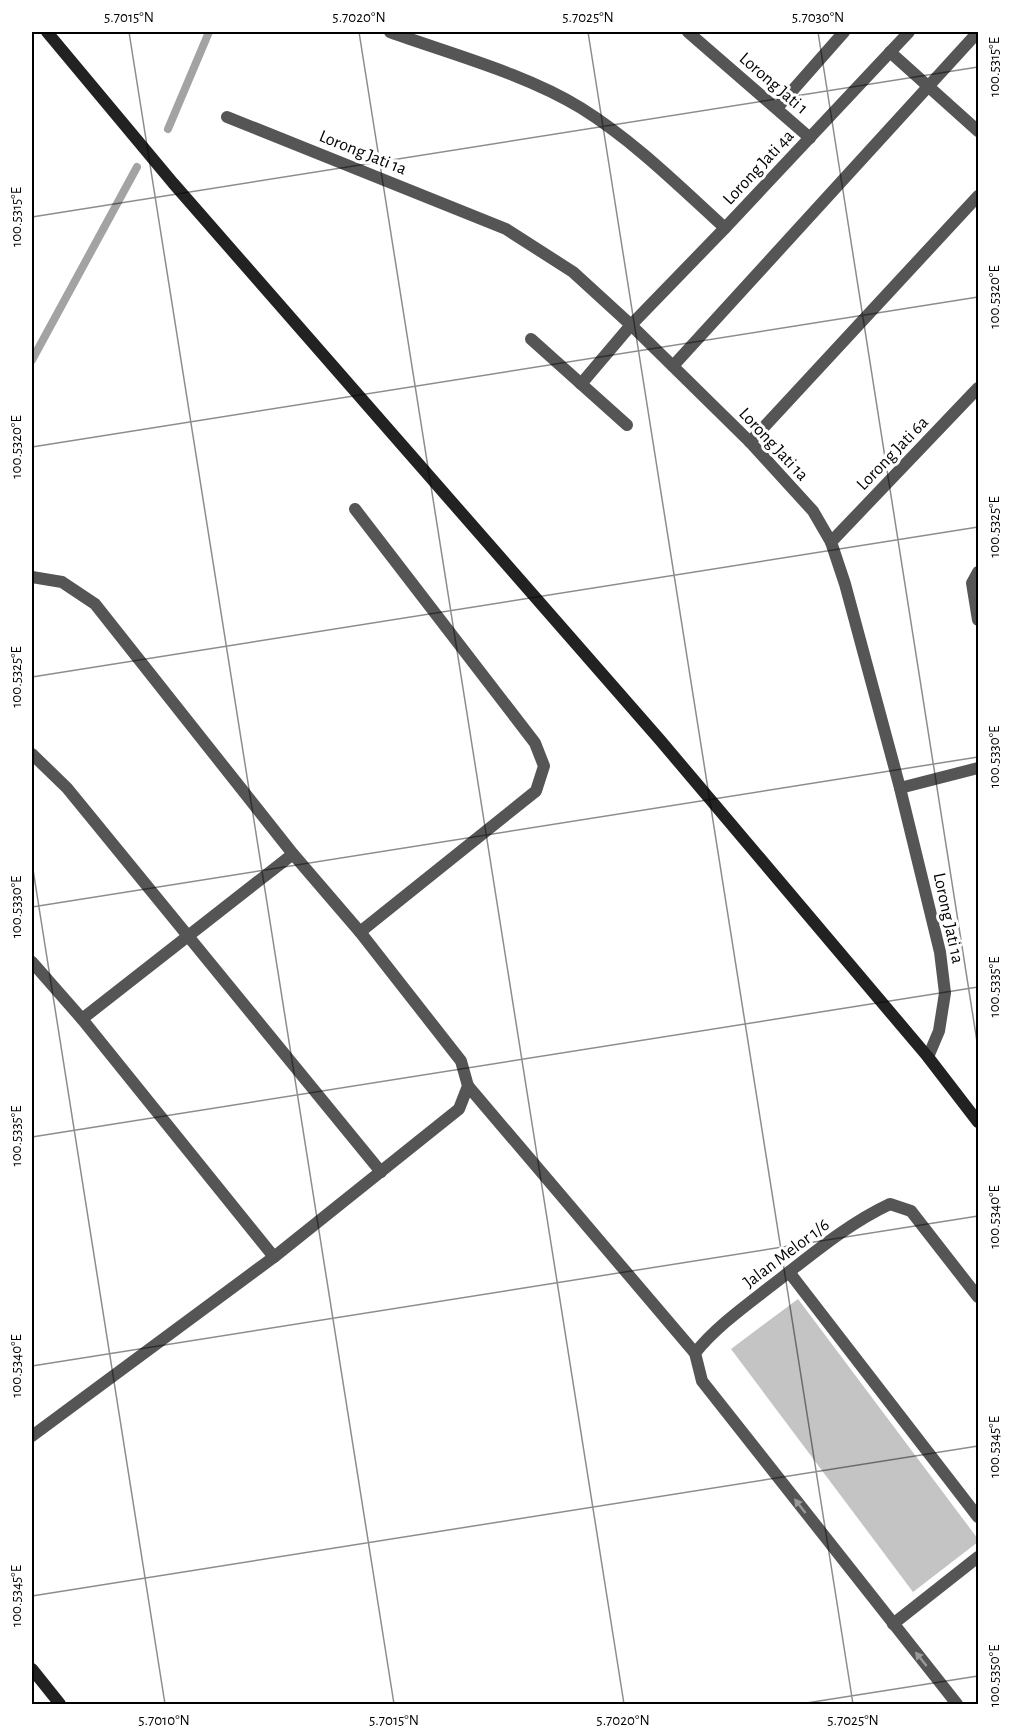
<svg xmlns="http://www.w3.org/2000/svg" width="1010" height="1736" font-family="'Alegreya Sans',sans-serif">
  <rect width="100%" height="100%" fill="#fff"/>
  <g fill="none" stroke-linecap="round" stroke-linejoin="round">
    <g stroke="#a3a3a3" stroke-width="8">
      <path d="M168,129L209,32"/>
      <path d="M32,360L137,167"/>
    </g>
  </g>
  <path fill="#c4c4c4" d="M798,1299L978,1539V1542L913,1592L731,1349Z"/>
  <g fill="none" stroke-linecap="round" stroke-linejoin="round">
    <g stroke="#555" stroke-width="12">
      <path d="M390,32C451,54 526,74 581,108C634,141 679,186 725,228"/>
      <path d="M777,108L844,32"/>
      <path d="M531,339L627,425"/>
      <path d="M673,366L978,32"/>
      <path d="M581,384L631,325"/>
      <path d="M750,442L978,196"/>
      <path d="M978,572L972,583L978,620"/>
      <path d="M32,754L67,788L381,1172"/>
      <path d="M900,788L978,768"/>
      <path d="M82,1019L293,854"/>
      <path d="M789,1272L978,1517"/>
      <path d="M893,1624L978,1557"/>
    </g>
    <g stroke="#555" stroke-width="12">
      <path d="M688,32L810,138"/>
      <path d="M890,52L978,131"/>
      <path d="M227,117L506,229L573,272L631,325L750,442L813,511L831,542L845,584L900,788L940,952L945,993L939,1031L928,1057"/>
      <path d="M631,325L725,228L909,32"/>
      <path d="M355,509L535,743L544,766L536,791L360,932"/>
      <path d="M831,542L978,388"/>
      <path d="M32,577L62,582L95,604L293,854L360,932L461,1061L468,1086L459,1109L274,1257L32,1436"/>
      <path d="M32,962L82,1019L274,1257"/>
      <path d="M468,1086L695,1353L702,1381L957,1704"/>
      <path d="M695,1353C716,1327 744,1307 771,1286C809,1257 847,1224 890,1204L911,1211L978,1297"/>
    </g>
    <g stroke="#222" stroke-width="12">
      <path d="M47,32L173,183L660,740L928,1057L978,1122"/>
      <path d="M32,1669L60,1704"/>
    </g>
  </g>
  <defs><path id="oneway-solid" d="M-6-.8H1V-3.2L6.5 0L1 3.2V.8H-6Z" transform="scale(1.5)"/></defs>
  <g fill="#999">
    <use href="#oneway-solid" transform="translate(800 1506) rotate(-128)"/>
    <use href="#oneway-solid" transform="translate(921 1659) rotate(-129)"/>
  </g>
  <path fill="none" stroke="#000" stroke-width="1.5" stroke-opacity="0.45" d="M129,32L394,1704M359,32L624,1704M588,32L853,1704M818,32L978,1048M32,217L978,67M32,447L978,297M32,677L978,527M32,863L165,1704M32,907L978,757M32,1137L978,987M32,1366L978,1216M32,1596L978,1446M800,1704L978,1676"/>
  <g text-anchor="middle" stroke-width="6" stroke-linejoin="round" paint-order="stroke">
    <g font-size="18" fill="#000" stroke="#fff">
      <text transform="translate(774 83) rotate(41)" y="6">Lorong Jati 1</text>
      <text transform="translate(363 152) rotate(22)" y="6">Lorong Jati 1a</text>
      <text transform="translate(758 167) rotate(-47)" y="6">Lorong Jati 4a</text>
      <text transform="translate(774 444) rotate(47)" y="6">Lorong Jati 1a</text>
      <text transform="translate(892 453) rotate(-46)" y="6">Lorong Jati 6a</text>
      <text transform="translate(949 918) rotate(78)" y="6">Lorong Jati 1a</text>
      <text transform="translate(786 1253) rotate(-37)" y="6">Jalan Melor 1/6</text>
    </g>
  </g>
  <rect width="1010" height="1736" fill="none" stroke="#ffffff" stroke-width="66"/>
  <rect x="33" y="33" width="944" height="1670" fill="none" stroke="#000" stroke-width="2"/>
  <g font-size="15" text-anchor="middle" fill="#000">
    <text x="129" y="22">5.7015°N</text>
    <text x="359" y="22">5.7020°N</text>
    <text x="588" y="22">5.7025°N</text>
    <text x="818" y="22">5.7030°N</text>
    <text transform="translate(994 67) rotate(-90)" y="5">100.5315°E</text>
    <text transform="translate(16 217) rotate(-90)" y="5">100.5315°E</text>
    <text transform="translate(994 297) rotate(-90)" y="5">100.5320°E</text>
    <text transform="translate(16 447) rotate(-90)" y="5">100.5320°E</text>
    <text transform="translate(994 527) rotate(-90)" y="5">100.5325°E</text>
    <text transform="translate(16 677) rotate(-90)" y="5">100.5325°E</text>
    <text transform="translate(994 757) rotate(-90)" y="5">100.5330°E</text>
    <text transform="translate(16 907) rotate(-90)" y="5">100.5330°E</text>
    <text transform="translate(994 987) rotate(-90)" y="5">100.5335°E</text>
    <text transform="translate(16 1136) rotate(-90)" y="5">100.5335°E</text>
    <text transform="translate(994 1217) rotate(-90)" y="5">100.5340°E</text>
    <text transform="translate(16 1366) rotate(-90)" y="5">100.5340°E</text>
    <text transform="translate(994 1447) rotate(-90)" y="5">100.5345°E</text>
    <text transform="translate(16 1596) rotate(-90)" y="5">100.5345°E</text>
    <text transform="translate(994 1676) rotate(-90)" y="5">100.5350°E</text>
    <text x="164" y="1725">5.7010°N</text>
    <text x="394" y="1725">5.7015°N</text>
    <text x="623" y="1725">5.7020°N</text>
    <text x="853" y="1725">5.7025°N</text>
  </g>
</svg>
